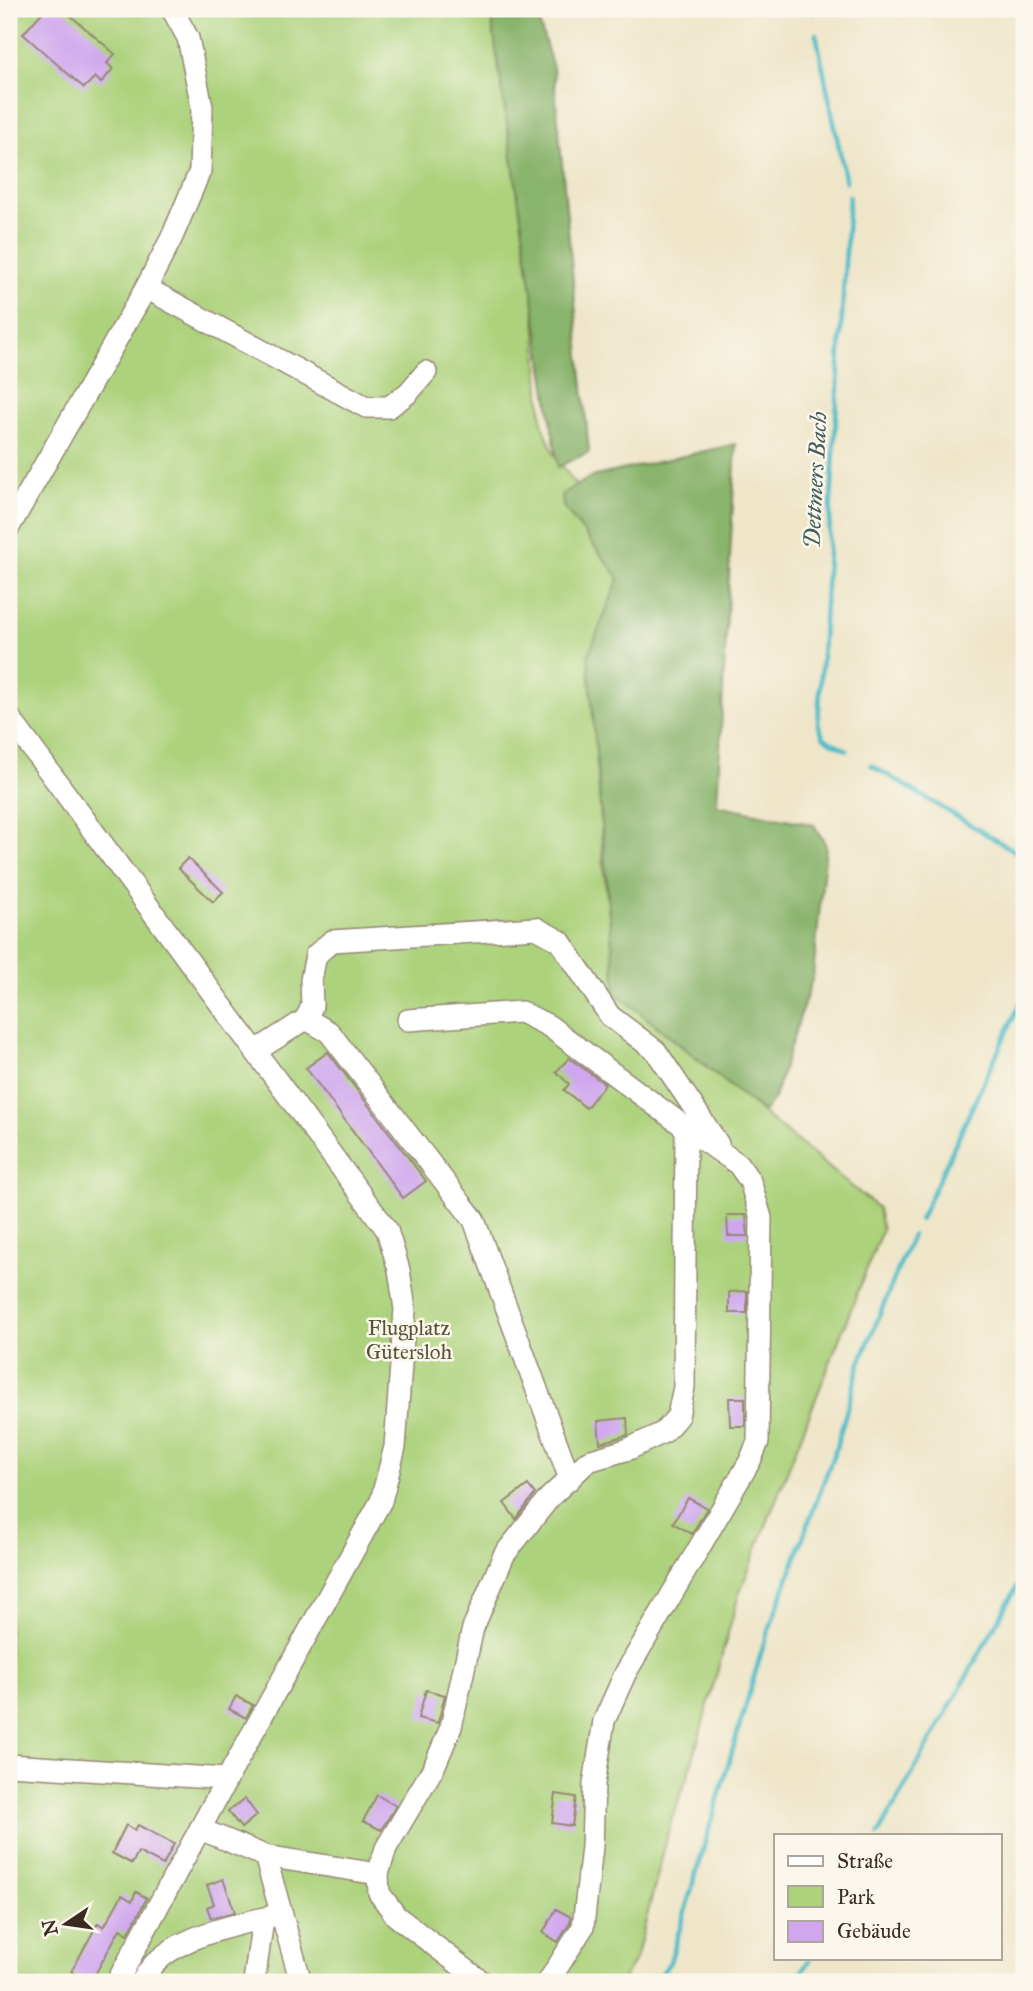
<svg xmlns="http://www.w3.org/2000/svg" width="1033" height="1991" font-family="'IM FELL Great Primer',serif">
  <rect width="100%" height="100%" fill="#fbf7ec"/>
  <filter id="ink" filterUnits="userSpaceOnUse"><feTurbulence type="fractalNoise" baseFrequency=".0143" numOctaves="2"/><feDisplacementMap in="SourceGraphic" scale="14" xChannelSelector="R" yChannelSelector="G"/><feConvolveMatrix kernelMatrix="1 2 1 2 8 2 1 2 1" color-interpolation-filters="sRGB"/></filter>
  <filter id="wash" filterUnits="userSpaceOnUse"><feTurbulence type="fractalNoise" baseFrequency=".00686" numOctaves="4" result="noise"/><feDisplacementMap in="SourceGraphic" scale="28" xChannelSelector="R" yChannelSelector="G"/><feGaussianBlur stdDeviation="1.57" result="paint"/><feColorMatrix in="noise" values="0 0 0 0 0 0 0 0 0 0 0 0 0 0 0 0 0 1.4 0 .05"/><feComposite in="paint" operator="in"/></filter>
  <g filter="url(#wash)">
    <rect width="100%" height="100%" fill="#efe6ca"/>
    <path fill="#acd27c" stroke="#747e4d" stroke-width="2" d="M9,9H506L523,130L542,423L554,454L639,576L591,656L603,862L615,970L652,1022L878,1208L882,1230L739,1594L689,1773L672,1818L636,1959L621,1982H9Z"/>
    <g fill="#89b46c" stroke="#626f45" stroke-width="2">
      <path d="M490,9H535L553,68L589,452L558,467Z"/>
      <path d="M736,444L717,805L814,825L826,845L813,976L774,1098L763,1112L616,993L588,656L619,578L563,506L562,494L591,477Z"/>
    </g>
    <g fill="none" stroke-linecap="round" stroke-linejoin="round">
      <g stroke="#4ebcc8" stroke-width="4.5">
        <path d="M811,9L812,13"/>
        <path d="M816,34L846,182"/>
        <path d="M847,750L824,738L818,724L849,196"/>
        <path d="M871,765L1021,855"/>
        <path d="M920,1220L1024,995"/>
        <path d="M878,1835L1024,1574"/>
        <path d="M656,1982L670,1962L764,1643L835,1451L860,1363L912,1235"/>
        <path d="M796,1982L810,1958"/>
      </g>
    </g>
    <g id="blocks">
      <g fill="#d0a7ee">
        <path d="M45,9H63L115,54L107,63L113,69L101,83L95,77L84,88L23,34Z"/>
        <path d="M188,858L223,892L213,902L178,868Z"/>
        <path d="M328,1052L426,1181L403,1198L306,1068Z"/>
        <path d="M569,1058L605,1084L586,1108L564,1090L569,1084L556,1072Z"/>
        <path d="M727,1215H746L748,1236H728Z"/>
        <path d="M747,1291V1313H729V1292Z"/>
        <path d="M729,1398H745V1426H730Z"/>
        <path d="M627,1418L628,1435L600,1443L598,1421Z"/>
        <path d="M528,1485L535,1494L516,1519L504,1503Z"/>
        <path d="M688,1498L707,1508L692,1534L673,1523Z"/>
        <path d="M426,1690L445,1695L438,1723L418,1718Z"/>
        <path d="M236,1696L253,1705L246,1718L229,1709Z"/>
        <path d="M556,1794L576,1797L572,1826L552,1823Z"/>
        <path d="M377,1795L396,1806L381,1830L363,1821Z"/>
        <path d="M245,1799L257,1815L241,1828L228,1811Z"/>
        <path d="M126,1825L135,1830L138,1825L174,1844L163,1865L138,1852L132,1864L112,1853Z"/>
        <path d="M223,1879L235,1912L211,1918L207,1907L214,1904L207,1885Z"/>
        <path d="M136,1892L147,1898L128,1934L120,1929L91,1982L71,1972L98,1923L104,1927L122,1895L132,1901Z"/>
        <path d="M556,1909L571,1917L570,1923L558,1942L543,1933Z"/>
      </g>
    </g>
  </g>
  <g filter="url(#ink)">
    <use href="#blocks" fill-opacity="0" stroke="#958874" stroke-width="2"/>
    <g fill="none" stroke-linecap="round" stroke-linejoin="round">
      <g stroke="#958874" stroke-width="24">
        <g id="minor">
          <path d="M146,288L366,407H389L408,393L426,372"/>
          <path d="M9,527L146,288L172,237L200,171L202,107L188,38L172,9"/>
          <path d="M9,717L387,1230L399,1270L405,1309L395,1447L381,1501L227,1779L117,1982"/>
          <path d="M306,1019L329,1032L474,1220L570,1479"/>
          <path d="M408,1020L521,1012L549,1026L686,1128L738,1164L750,1181L761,1218L758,1442L750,1461L625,1674L604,1721L594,1784L592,1847L583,1927L548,1982"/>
          <path d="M256,1051L306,1019L312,1006L311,980L316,955L332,941L536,928L560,941L610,1016L656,1051L718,1144"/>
          <path d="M9,1765L227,1779"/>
          <path d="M200,1829L265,1856L378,1874"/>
          <path d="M265,1856L301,1982"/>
          <path d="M142,1982C163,1936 237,1925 282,1914"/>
          <path d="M254,1982L263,1919"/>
          <path d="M482,1982L396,1916L379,1893L378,1874L386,1848L434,1767L451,1727L473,1628L504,1555L550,1497L588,1461L629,1449L664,1432L678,1416L684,1387L686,1128"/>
        </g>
      </g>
      <use href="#minor" stroke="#fff" stroke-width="21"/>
    </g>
  </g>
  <g text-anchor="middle" stroke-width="5" stroke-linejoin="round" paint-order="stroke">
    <g font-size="21" fill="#575436" stroke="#fbf7ec">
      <text x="409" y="1335">Flugplatz<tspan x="409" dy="24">Gütersloh</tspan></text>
    </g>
    <g font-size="23" font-style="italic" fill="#425d5a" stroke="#fbf7ec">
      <text transform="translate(815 480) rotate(-87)" y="8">Dettmers Bach</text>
    </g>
  </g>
  <rect width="1033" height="1991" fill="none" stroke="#fbf7ec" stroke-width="35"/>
  <rect x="774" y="1834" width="228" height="126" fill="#fbf7ec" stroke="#aea59a" stroke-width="2"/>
  <rect x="788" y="1856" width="35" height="10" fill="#ffffff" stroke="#aea59a" stroke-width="2"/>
  <text x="837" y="1868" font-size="21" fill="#3b2a1e">Straße</text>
  <rect x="788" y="1886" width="35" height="21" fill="#acd27c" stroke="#aea59a" stroke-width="2"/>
  <text x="837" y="1904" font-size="21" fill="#3b2a1e">Park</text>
  <rect x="788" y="1921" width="35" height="21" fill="#d0a7ee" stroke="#aea59a" stroke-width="2"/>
  <text x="837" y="1938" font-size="21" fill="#3b2a1e">Gebäude</text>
  <g transform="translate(66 1924) rotate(257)" stroke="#fbf7ec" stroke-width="5" paint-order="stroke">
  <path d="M0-5L12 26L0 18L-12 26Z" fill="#3b2a1e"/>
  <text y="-10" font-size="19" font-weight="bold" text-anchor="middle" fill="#3b2a1e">N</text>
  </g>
</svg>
